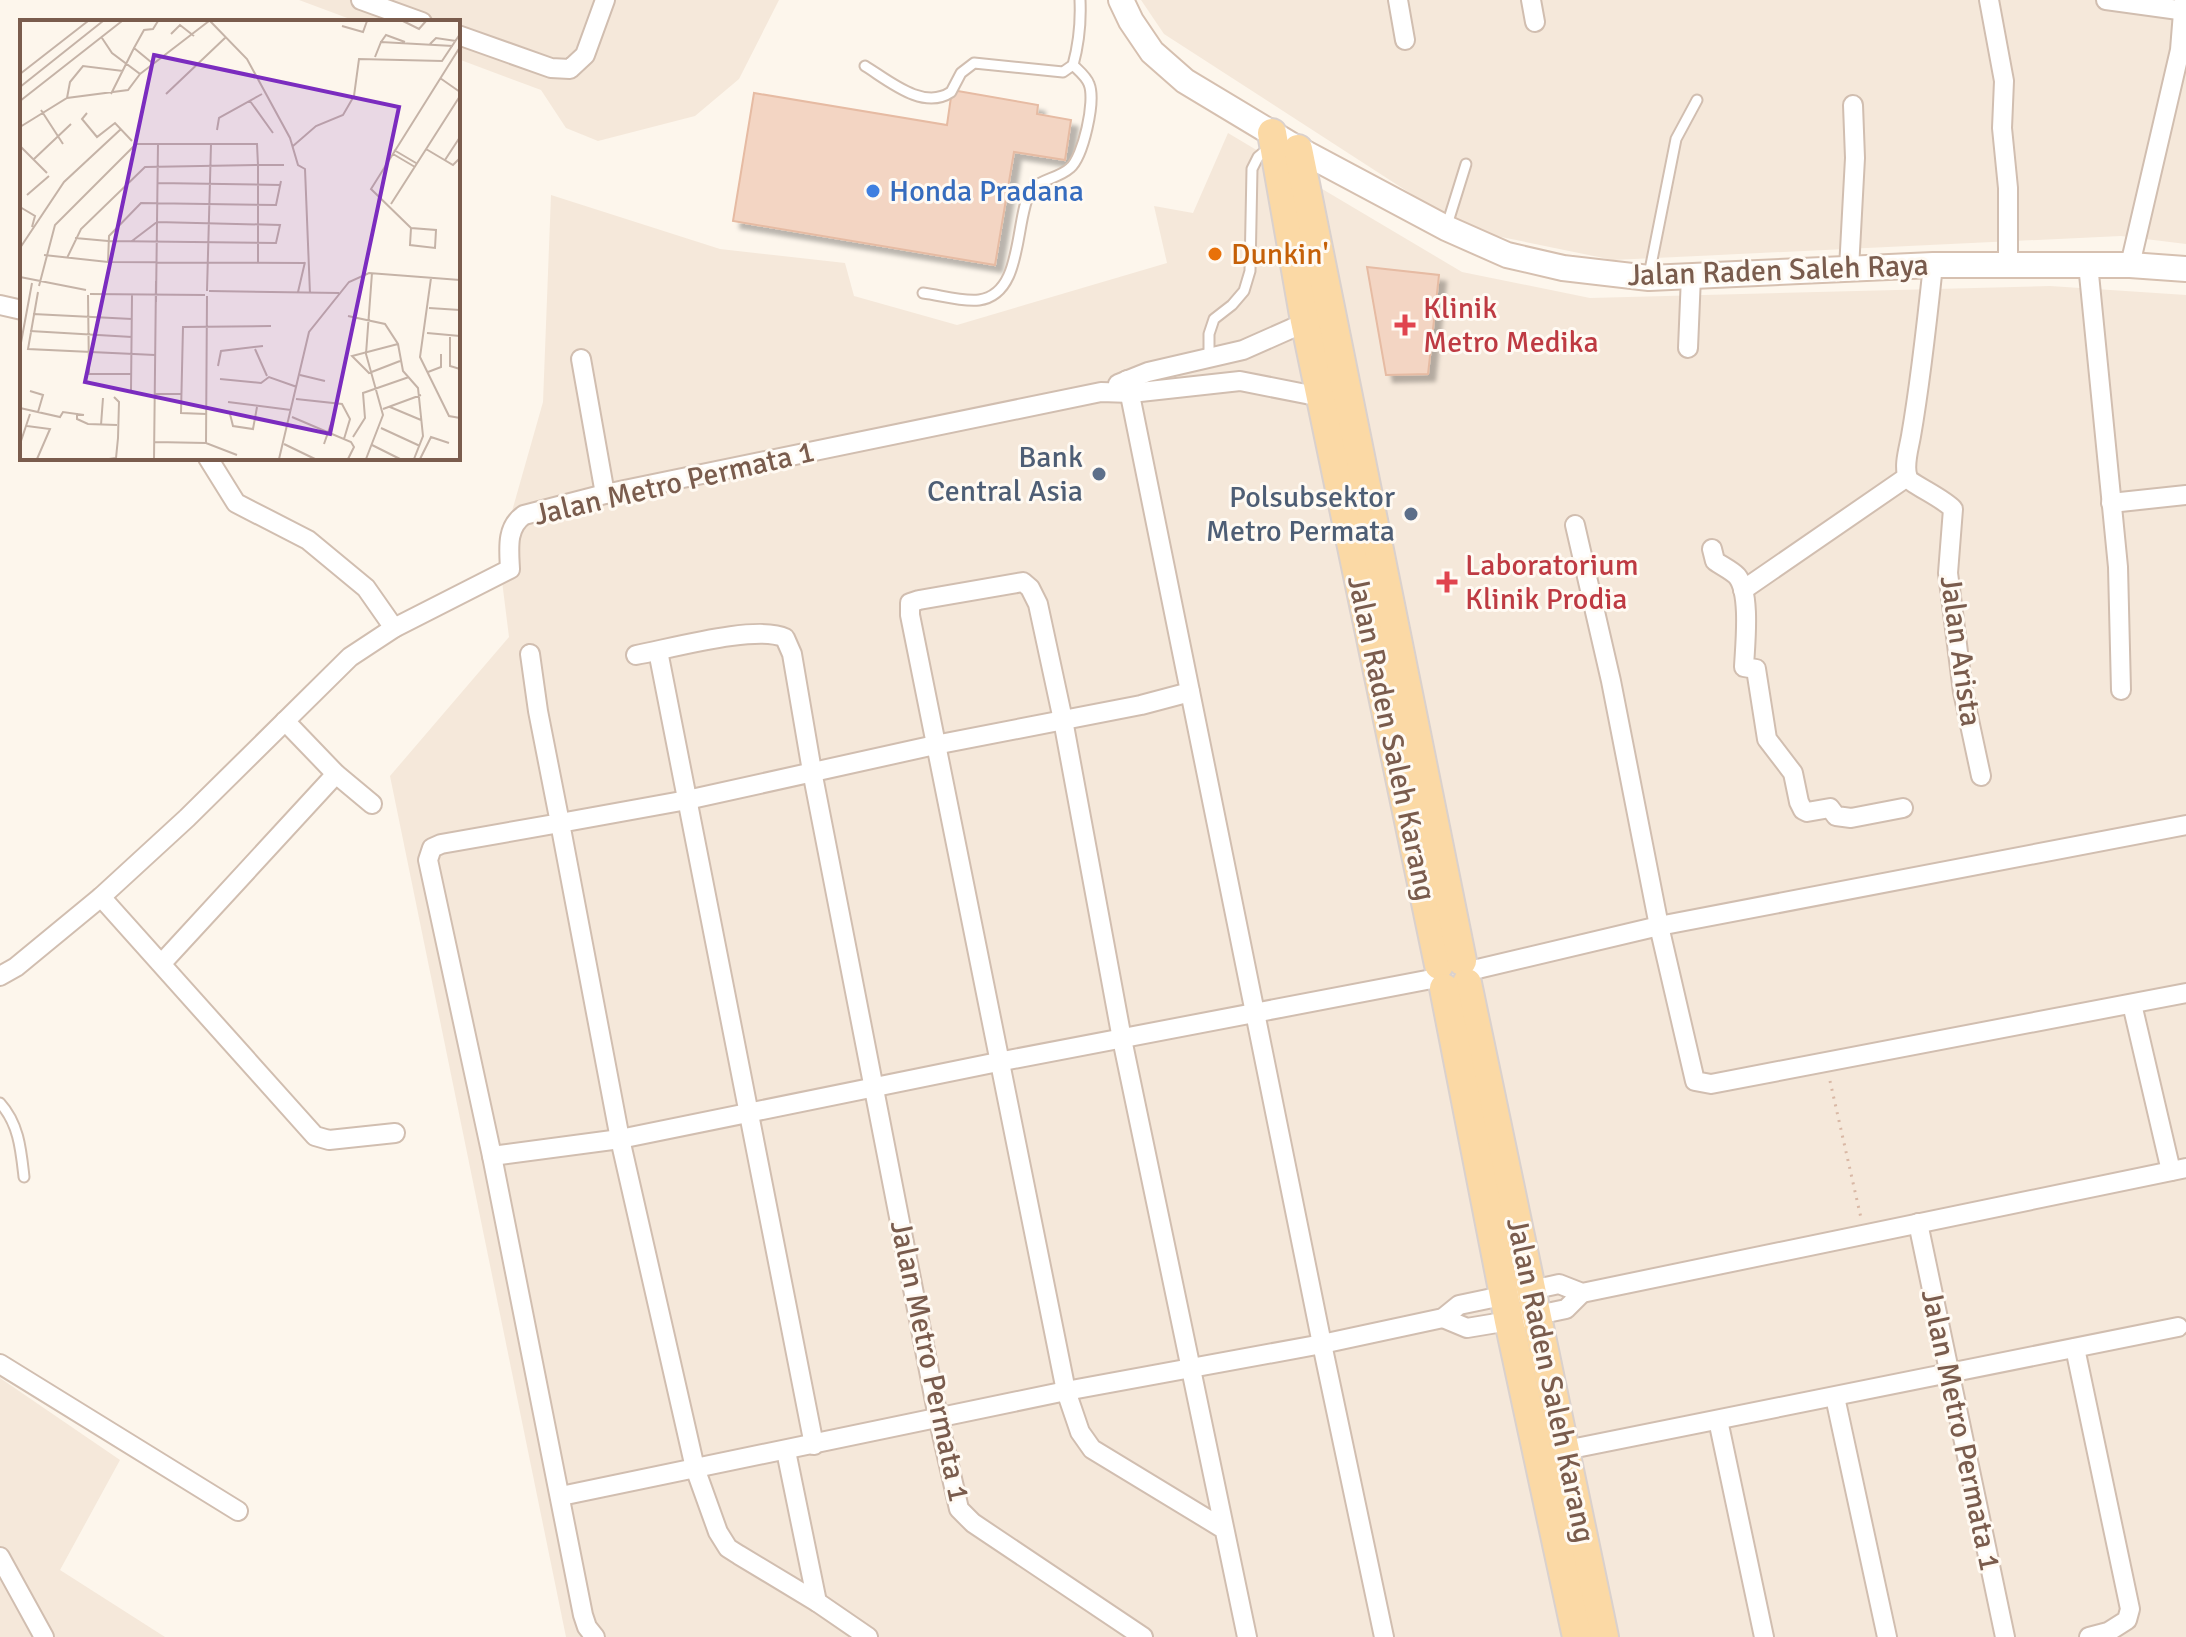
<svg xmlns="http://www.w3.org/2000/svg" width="2186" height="1637" font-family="Signika,sans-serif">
  <defs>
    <filter id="shadow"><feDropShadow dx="7" dy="7" stdDeviation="2" flood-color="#0004"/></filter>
  </defs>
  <rect width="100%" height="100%" fill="#fdf6ec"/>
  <g fill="#f5e8da">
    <path d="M299,0H779L739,79L695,116L598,141L566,128L541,90L458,59V22H358Z"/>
    <path d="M1141,0H2186V244L2121,236L1613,260L1467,230L1164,34Z"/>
    <path d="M1228,133L1462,272L1590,298L2050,286L2186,295V1637H566L390,776L509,637L499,557L543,402L551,195L720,249L845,263L854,296L957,325L1167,263L1154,206L1193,213Z"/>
    <path d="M0,1378L120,1460L60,1570L165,1637H0Z"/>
  </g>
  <g fill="#f3d5c3" stroke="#e6bba3" stroke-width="2" filter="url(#shadow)">
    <path d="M952,90L1038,105L1037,114L1071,120L1065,160L1014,152L995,265L733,221L754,93L947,125Z"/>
    <path d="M1367,267L1439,275L1428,374L1386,375Z"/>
  </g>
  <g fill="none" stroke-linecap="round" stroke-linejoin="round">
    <g stroke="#d1beb0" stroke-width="13">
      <g id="lane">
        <path d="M865,66C888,80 923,111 951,92L961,73L974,63L1063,72L1073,65C1079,43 1081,22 1080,0"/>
        <path d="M1447,225L1466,164"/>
        <path d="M1649,275L1676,139L1697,100"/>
        <path d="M923,293C940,295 961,302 979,300C1024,294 1014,221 1031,189C1042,179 1059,178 1070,168C1083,157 1096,101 1089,84C1086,76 1079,71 1073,65"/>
        <path d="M1209,358V334L1214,319L1232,305L1244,291L1250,271L1252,169L1258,157L1270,147"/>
        <path d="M0,1103C19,1124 21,1150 24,1177"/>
      </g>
    </g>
    <g stroke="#d1beb0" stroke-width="22">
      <g id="street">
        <path d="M361,0L422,22"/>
        <path d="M1398,0L1405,40"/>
        <path d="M1531,0L1535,22"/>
        <path d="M1989,0L2004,81L2002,128L2008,188V265"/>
        <path d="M2106,0L2186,11"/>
        <path d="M458,35L551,68L570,69L585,55L605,0"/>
        <path d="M2088,264L2118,567L2121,690"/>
        <path d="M1933,265C1927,322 1921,379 1911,436C1909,448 1903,466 1908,478C1911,484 1943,498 1953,509L1948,573L1963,692L1981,776"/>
        <path d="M2130,265L2180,50L2184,0"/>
        <path d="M1849,269L1855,158L1853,105"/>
        <path d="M0,305L22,310"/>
        <path d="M1688,348L1691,276"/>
        <path d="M581,359L605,494"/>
        <path d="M1127,380L1322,1344L1384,1637"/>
        <path d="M1118,384L1148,372L1243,350L1313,319"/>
        <path d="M208,458L236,503L308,540L366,588L394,628"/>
        <path d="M2111,503L2186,495"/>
        <path d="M1575,525L1611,681L1659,926L1695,1081L1711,1084L2186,993"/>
        <path d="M1712,549L1715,561C1722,566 1731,570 1737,576C1751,593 1745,645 1744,667L1756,669L1767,739L1793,773L1799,802L1803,810L1807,812L1830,808L1836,816L1851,818L1903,808"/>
        <path d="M1743,590L1907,477"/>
        <path d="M658,651L814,1445"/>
        <path d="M530,654L538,711L560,823L441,844L432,848L428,860L492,1156L583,1615L587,1627L595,1637"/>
        <path d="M636,655C669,649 758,624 785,638L792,654L812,771L938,1417L959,1509L973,1523L1143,1637"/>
        <path d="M285,721L336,774L372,804"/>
        <path d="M101,897L315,1136L329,1140L395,1133"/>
        <path d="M162,963L336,774"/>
        <path d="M1469,971L1659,926L2186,825"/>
        <path d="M0,976L16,967L101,897L187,818L350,657L394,628L510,569C509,549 506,527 524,515L605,494L1101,392L1131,393L1240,381L1321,397L1328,395"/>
        <path d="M2132,1004L2171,1171"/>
        <path d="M492,1156L620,1139L998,1062L1437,978"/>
        <path d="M1918,1223L2005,1637"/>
        <path d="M1443,1318L1467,1328L1509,1321L1566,1309L1582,1293"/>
        <path d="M2075,1348L2130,1609L2127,1620L2108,1632L2089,1637"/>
        <path d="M0,1364L238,1511"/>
        <path d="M1835,1397L1887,1637"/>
        <path d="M1718,1420L1764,1637"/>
        <path d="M1566,1450L2178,1327"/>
        <path d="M786,1451L817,1602"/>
        <path d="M561,1496L1066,1391L1322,1344L1443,1318L1459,1305L1550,1286L1559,1284L1582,1293L2186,1168"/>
        <path d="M1222,1528L1092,1449L1080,1432L1066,1391L910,615V603L919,600L1023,582L1030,588L1038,604L1063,720L1122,1039L1247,1637"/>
        <path d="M0,1557L44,1637"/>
        <path d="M868,1637L817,1602L739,1555L728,1548L718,1532L695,1468L620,1139L560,823L687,800L935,745L1141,705L1190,692"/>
      </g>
    </g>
    <g stroke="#d6c0b0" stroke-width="28">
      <path id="secondary" d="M1121,0L1131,21L1152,52L1185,81L1298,149L1446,228L1507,255L1563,268L1649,278L1933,265H2130L2186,269"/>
    </g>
    <g stroke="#dad1cd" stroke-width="32">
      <g id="primary">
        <path d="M1272,133L1305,321L1439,965"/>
        <path d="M1298,149L1462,961"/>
        <path d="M1467,983L1604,1637"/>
        <path d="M1444,988L1509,1321L1577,1637"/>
      </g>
    </g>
    <path stroke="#d9b8a5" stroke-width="3" stroke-dasharray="2 6" stroke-linecap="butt" d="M1830,1081L1861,1218"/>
    <use href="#lane" stroke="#fff" stroke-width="9"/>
    <use href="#street" stroke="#fff" stroke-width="18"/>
    <use href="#secondary" stroke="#fff" stroke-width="24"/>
    <use href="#primary" stroke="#fbd9a5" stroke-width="28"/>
  </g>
  <circle fill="#3f7fe0" stroke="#fffaf3" stroke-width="3" cx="873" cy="191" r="8"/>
  <circle fill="#e8710a" stroke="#fffaf3" stroke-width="3" cx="1215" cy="254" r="8"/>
  <g fill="#e0444e" stroke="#fffaf3" stroke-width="3">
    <path d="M1401 313h8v8h8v8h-8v8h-8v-8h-8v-8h8z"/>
    <path d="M1443 570h8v8h8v8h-8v8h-8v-8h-8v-8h8z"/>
  </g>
  <g fill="#5c6f8a" stroke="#fffaf3" stroke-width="3">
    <circle cx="1099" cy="474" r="8"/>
    <circle cx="1411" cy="514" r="8"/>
  </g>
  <g text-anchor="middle" stroke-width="6" stroke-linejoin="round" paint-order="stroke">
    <g font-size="30" fill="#366cbe" stroke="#fffaf3" text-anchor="start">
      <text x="889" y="201">Honda Pradana</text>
    </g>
    <g font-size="30" fill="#c56008" stroke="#fffaf3" text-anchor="start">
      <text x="1231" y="264">Dunkin'</text>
    </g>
    <g font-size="30" fill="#7a5c4d" stroke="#fffaf3">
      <text transform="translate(1778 270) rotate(-2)" y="10">Jalan Raden Saleh Raya</text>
      <text transform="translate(674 483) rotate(-13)" y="10">Jalan Metro Permata 1</text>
      <text transform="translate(1961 651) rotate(82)" y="10">Jalan Arista</text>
      <text transform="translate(1392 738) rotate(78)" y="10">Jalan Raden Saleh Karang</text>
      <text transform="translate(930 1361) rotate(78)" y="10">Jalan Metro Permata 1</text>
      <text transform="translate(1551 1380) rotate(78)" y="10">Jalan Raden Saleh Karang</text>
      <text transform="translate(1961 1430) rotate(78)" y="10">Jalan Metro Permata 1</text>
    </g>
    <g font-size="30" fill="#be3a42" stroke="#fffaf3" text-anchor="start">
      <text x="1423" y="318">Klinik<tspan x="1423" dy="34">Metro Medika</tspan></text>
      <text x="1465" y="575">Laboratorium<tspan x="1465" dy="34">Klinik Prodia</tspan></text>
    </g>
    <g font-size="30" fill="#4e5e75" stroke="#fffaf3" text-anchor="end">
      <text x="1083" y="467">Bank<tspan x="1083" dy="34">Central Asia</tspan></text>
      <text x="1395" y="507">Polsubsektor<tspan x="1395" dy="34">Metro Permata</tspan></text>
    </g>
  </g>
  <g transform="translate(20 20)">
    <rect width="440" height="440" fill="#fdf6ec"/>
    <path fill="none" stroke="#c5b3a7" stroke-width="2" d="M190,1L227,39L270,118L278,145L285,149L290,274M383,1L399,9L406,1M322,6L343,12L347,1M151,14L160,5L174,16M361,22L366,15L385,22M410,24L416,18L436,21M355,37L361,22L433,26M131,42L114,28L124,10L133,9L138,1M0,54L68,1M120,54L189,1M420,58L440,72M0,67L83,1M91,74L114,28M146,74L206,17M47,78L50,62L63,46L103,51M0,81L102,1M230,81L253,113M21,90L43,124M67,93L62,99L77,117L95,103L112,121M0,107L47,78L108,70L120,54L92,33L82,18M197,110L199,98L242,74M0,126L27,153M273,126L296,106L323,95L334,76L339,39L422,41L440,14M406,129L433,145L440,138M374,130L396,143M373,134L395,147M14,139L51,104M425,140L440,117M137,163L261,165M7,175L29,156M371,184L440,76M0,187L15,196L12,207M391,208L390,225L415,228L416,210L391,208L351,169L440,27M55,218L88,221L256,223L260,205L137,202L112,221M0,228L44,162L101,109M24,235L88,242L285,243M47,238L61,209L125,147L238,145V243M88,242L89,216L121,183L256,185L261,161M0,257L66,270M411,258L400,337L429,396L440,398M19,266L35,205L116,124H237L238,145H264M187,271L191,124M189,271L319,273M18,272L8,329L135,335M278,272L285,242M70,274L185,275M68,275L69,354H112M136,282L138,123M409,288L440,290M13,294L112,299M328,296L365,304L378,324L383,351L398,368L403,416L394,439M10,311L112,317M407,313L440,316M430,315V346L440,349M378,324L332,336L349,353L380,341M0,328L12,263M235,329L247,356M198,346L201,331L243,326M408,352L421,347V334M280,355L305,361M200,359L241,363L249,357L277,367M111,370L112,275M10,371L23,375L18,392M135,374H161M276,379L322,384L330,399L324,419M208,382L271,390M370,387L401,400M0,388L40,397L43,392L64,395M363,389L401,375M57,393V399L68,404L97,405M186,394L161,393L163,307L251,306M210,394L213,406L233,409L237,387M272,397L331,422L334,427L328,439M81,405L83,378M7,406L30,409L17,439M361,408L400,426M333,417L345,398L343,373L389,357M135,422L186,423L217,435M186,423L187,276M0,424L10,394M264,424L295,439M304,424L312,401M352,425L380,439M89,439L96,438L98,418L99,382L94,377M134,439L136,261M259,439L289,312L329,262L349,253L440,260M346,439L363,395L346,334L352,253M400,439L411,417L429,423"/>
    <path fill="#7b2cbf" fill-opacity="0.15" stroke="#7b2cbf" stroke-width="4" d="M134,35L379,87L310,414L65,362Z"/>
    <rect width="440" height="440" fill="none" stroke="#7a5c4d" stroke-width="4"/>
  </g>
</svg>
